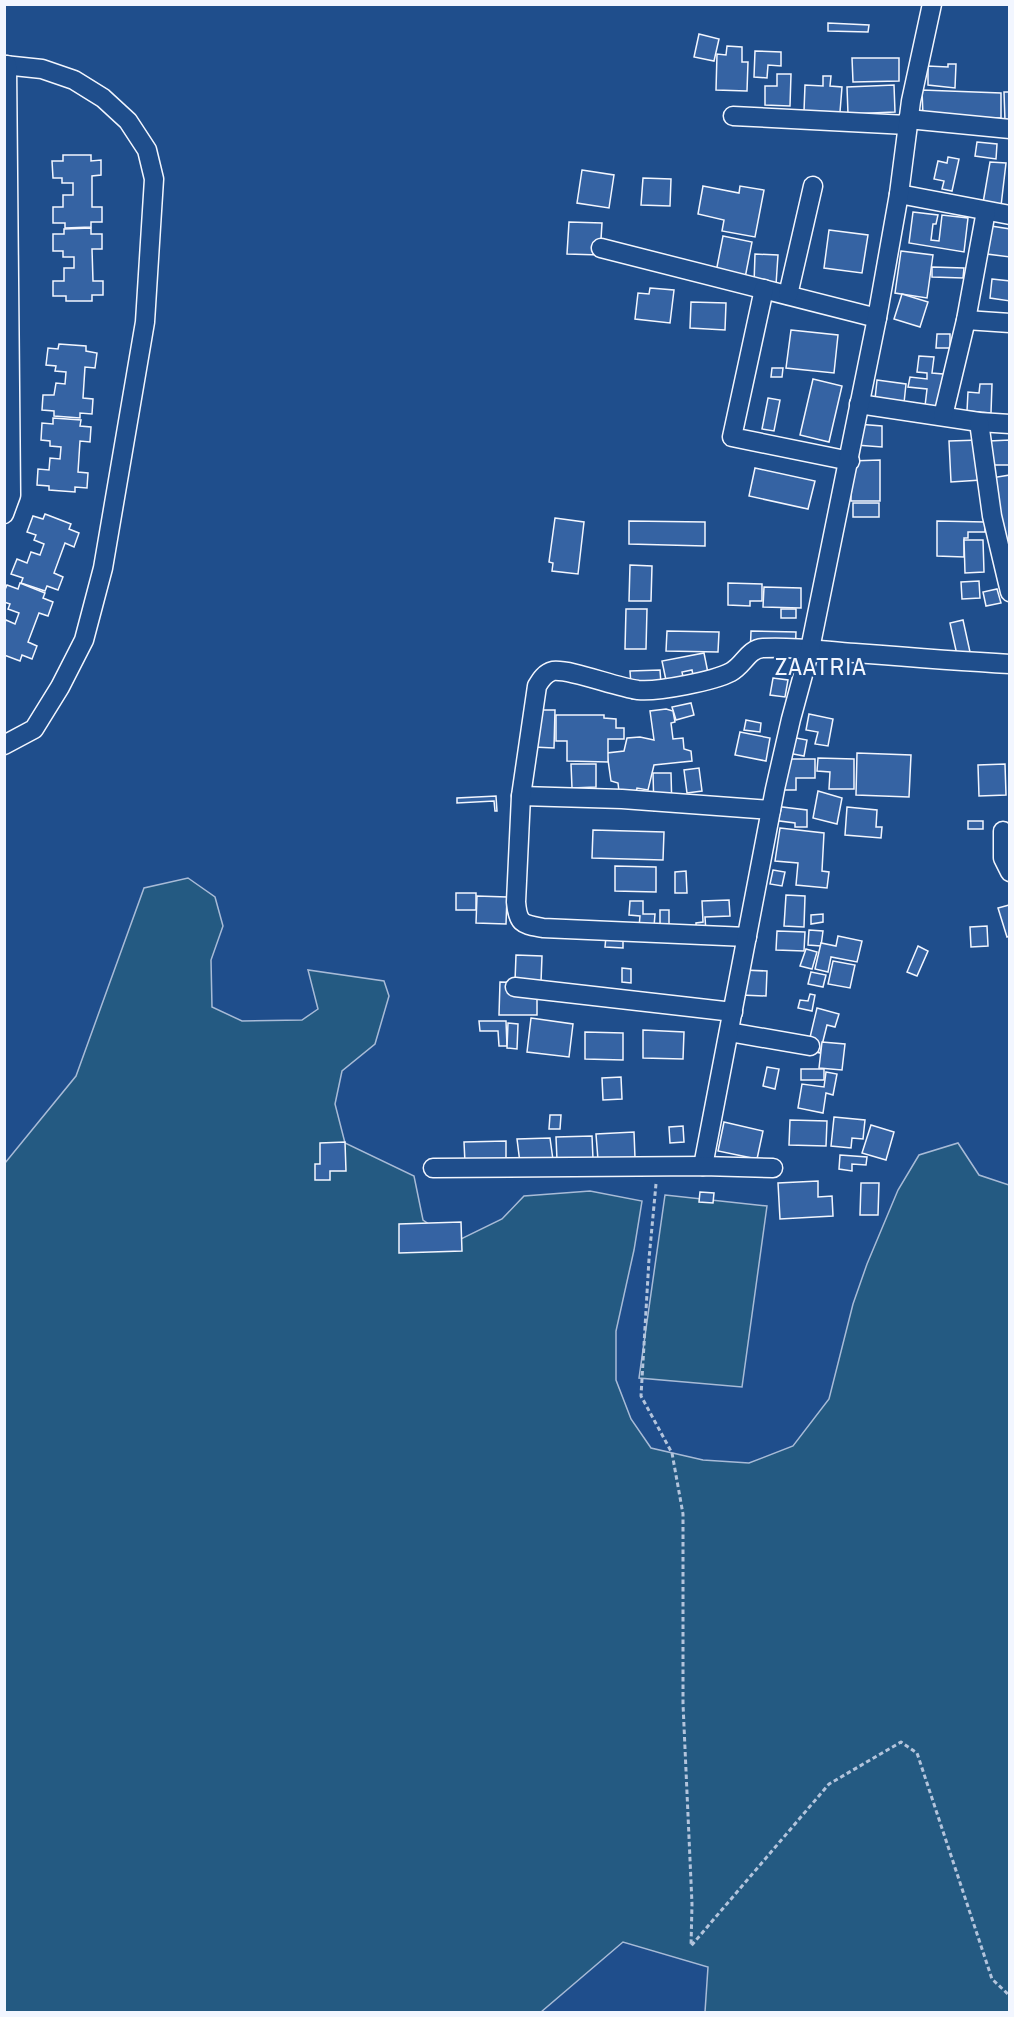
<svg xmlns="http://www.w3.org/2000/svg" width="1014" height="2017" font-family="'Archivo Narrow',sans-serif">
  <rect width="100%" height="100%" fill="#1f4e8c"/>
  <g fill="#245a82" stroke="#a8bbd7" stroke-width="1.5">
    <path d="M188,878L215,897L223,926L211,960L212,1007L242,1021L302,1020L318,1009L308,970L384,981L389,996L375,1044L342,1071L335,1104L345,1143L414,1176L423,1220L455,1242L502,1219L524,1196L590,1191L642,1201L634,1250L616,1331V1380L631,1419L651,1448L703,1460L749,1463L793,1446L829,1399L853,1304L867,1264L898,1190L919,1155L958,1143L979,1175L1009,1185V2012H705L708,1967L623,1942L541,2012H5V1163L76,1076L144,888Z"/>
    <path d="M665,1195L767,1206L742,1387L639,1378Z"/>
  </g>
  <g fill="#3563a3" stroke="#f2f6ff" stroke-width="1.5">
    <path d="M828,23L869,25L868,32L828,31Z"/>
    <path d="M699,34L719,39L714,61L694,57Z"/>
    <path d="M727,46L742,47V62H748L747,91L716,90L717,54L726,55Z"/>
    <path d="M755,51L781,52V66L768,65L767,78L754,77Z"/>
    <path d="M852,58H899V81L853,82Z"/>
    <path d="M948,64H956L955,88L928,85V66L948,67Z"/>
    <path d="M777,74H791L790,106L765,105V86H777Z"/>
    <path d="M823,76H831L830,86L842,87L840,112L804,111L805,85L823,86Z"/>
    <path d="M894,85L895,112L848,114L847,87Z"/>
    <path d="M922,90L1001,93V118L923,116Z"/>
    <path d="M1004,92H1010V121H1005Z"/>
    <path d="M977,142L997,144L996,159L975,156Z"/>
    <path d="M63,155H91V161L101,160V175L92,176V207H102V222H91V227L65,228V223H53V207H63V195H73V183H62V178H53L52,161H63Z"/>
    <path d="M948,157L959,159L952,191L942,189L944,181L934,179L938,161L947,163Z"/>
    <path d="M990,162L1006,163L1001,206L983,203Z"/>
    <path d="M582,170L614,175L609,208L577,203Z"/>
    <path d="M643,178L671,179L670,206L641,205Z"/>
    <path d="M703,186L739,193L740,186L764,190L755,237L722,231L724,220L698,214Z"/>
    <path d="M913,212L938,215L936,224H933L931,240L939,241L942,215L968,218L964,252L909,243Z"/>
    <path d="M569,222L602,223L600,255L567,254Z"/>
    <path d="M991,226L1010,229V257L987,254Z"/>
    <path d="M91,228V234H102V249H92L93,281H103V295H92V301H66V296H53V281H64V268H74V257H63V251H53V234H64V229Z"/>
    <path d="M829,230L868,235L862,273L824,268Z"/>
    <path d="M723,236L752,242L745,278L716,272Z"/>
    <path d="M901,251L933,255L927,298L895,293Z"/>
    <path d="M755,254L778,255L776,285L754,284Z"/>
    <path d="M932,267L964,268L963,278L932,277Z"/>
    <path d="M992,279L1010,281V301L990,298Z"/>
    <path d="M650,288L674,290L670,323L635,319L638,293L649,294Z"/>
    <path d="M902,294L928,302L920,327L894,319Z"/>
    <path d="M691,302L726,303L725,330L690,328Z"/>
    <path d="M791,330L838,335L834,373L786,368Z"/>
    <path d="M937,334H950V348H936Z"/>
    <path d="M59,344L86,346V351L97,353L95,368L85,367L83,398L93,399L92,414L80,413V418L54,416V411L42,410L43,395H54L56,383L65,384L66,372L55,371L56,366L46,365L48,348L58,349Z"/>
    <path d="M919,356L934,357L932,373L943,374L940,407L925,406L927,389L908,387L910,377L927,379V373L917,372Z"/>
    <path d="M772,368H783L782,377H771Z"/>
    <path d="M813,379L842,386L829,442L800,435Z"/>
    <path d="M877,380L906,384L904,403L875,399Z"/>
    <path d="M980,384H992L991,413L967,411L968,392L979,393Z"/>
    <path d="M768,398L780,400L774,431L762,429Z"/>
    <path d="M53,418L81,420L80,426L91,427L90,442L80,441L78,472L88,473L87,488L75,487V492L49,490V486L37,485L38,469L49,470L50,458L60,459L61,447L50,446V441L41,440L42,423L53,424Z"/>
    <path d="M857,424L882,426V447L856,445Z"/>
    <path d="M980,440L981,480L951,482L949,441Z"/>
    <path d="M1010,440V465H990L989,441Z"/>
    <path d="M880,460V501H851L850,461Z"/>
    <path d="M755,468L815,481L808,509L749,496Z"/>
    <path d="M1010,475V543L1004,544L991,478Z"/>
    <rect x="853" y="503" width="26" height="14"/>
    <path d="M45,514L71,524L69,529L79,533L74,547L65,543L54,573L63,577L58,590L47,586L45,591L21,583L23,578L11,574L17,559L27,563L31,552L40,555L44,544L34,540L36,535L27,532L33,516L43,519Z"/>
    <path d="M555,518L584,522L578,574L552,571L553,563L549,562Z"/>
    <path d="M629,521L705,522V546L629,544Z"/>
    <path d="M937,521L985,522V532H968V538H964V557L937,556Z"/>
    <path d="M964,540H983L984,572L965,573Z"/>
    <path d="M630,565L652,566L651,601H629Z"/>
    <path d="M979,581L980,598L962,599L961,582Z"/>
    <path d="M20,583L45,593L43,598L53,602L48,616L39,613L28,642L37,646L32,659L22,655L20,661L4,655V623L6,620L15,624L19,613L8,609L10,604L4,602V592L7,585L18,589Z"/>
    <path d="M728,583L762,584V601H750V606L728,605Z"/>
    <path d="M764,587L801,588V608L763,607Z"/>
    <path d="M997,589L1001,603L986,606L983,592Z"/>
    <path d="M626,609H647L646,649H625Z"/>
    <rect x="781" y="609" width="15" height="9"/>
    <path d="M963,620L970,652L957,655L950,623Z"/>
    <path d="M667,631L719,632L718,652L666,651Z"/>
    <path d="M751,631L796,632L795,658L750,657Z"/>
    <path d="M704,653L710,683L695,686L692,670L682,672L685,686L668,690L662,661Z"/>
    <path d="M660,670L662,697L632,699L630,671Z"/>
    <path d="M773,678L788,680L785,697L770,695Z"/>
    <path d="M691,703L694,715L676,720L672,707Z"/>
    <path d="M666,709L673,711L675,722L671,723L673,739L683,738L684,749L691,751L692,761L654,765L648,790L637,788L634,803L620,800L618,783L611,781L607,753L624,751L627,738L640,737L654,740L650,711Z"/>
    <path d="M534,710H555L554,748L533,747Z"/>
    <path d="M809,714L833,719L828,746L815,744L818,732L806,730Z"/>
    <path d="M556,715H604V718L616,719V728H624V739H608V762L567,761V741H556Z"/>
    <path d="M746,720L761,723L760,732L744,730Z"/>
    <path d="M740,732L770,738L766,761L735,755Z"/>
    <path d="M791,737L807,740L804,756L788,753Z"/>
    <path d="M857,753L911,755L909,797L856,795Z"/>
    <path d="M818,758L854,759V789H829L830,772L817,771Z"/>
    <path d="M785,759H815V778H796V790H780Z"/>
    <path d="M571,764H596V787L572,788Z"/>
    <path d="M1005,764L1006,795L979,796L978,765Z"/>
    <path d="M699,768L702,791L687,793L684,770Z"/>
    <path d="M653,773H671L672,810L654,811Z"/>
    <path d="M818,791L842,798L837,824L813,818Z"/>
    <path d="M496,796L497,811H495L494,801L457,803V798Z"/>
    <path d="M774,806L807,810V827H795V823L772,820Z"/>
    <path d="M847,807L877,810L876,827H882L881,838L845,835Z"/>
    <rect x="968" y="821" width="15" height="8"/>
    <path d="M780,828L824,833L822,871L829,872L827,888L796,885L798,863L775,861Z"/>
    <path d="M593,830L664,832L663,860L592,858Z"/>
    <path d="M615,866L656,867V892L615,891Z"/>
    <path d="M773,870L785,872L782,886L770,884Z"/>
    <path d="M686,871L687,893H675V872Z"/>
    <rect x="456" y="893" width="20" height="17"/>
    <path d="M786,895L805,896L804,927L784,926Z"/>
    <path d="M477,896L507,897L506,924L476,923Z"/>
    <path d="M729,900L730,916L705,917L706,932L696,933V923L703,922L702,901Z"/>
    <path d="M630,901H643V914H655L654,927H639L640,916L629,915Z"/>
    <path d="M1009,905L1010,936L1007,937L998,908Z"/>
    <rect x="660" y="910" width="9" height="14"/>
    <path d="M823,914V922L811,924V915Z"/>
    <path d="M987,926L988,946L971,947L970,927Z"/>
    <path d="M809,930L823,931L821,946L808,945Z"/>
    <path d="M777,931L805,932L804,951L776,950Z"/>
    <path d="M606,936H623V948L605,947Z"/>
    <path d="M838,936L862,941L857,962L831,957L828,972L815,969L821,943L836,946Z"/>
    <path d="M918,946L928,951L917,976L907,972Z"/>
    <path d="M806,949L817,952L812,969L800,966Z"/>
    <path d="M516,955L542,956L541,982L515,981Z"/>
    <path d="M833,961L855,965L850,988L828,984Z"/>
    <path d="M622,968L631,969V983L622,982Z"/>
    <path d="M743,970L767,971L766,996L741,995Z"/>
    <path d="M811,972L826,975L823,987L808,984Z"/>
    <path d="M500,982L537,983V1015H499Z"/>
    <path d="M810,994L815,995L812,1011L798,1008L800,1000L808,1001Z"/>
    <path d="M817,1008L839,1014L835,1027L827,1025L820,1053L807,1050Z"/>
    <path d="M531,1018L573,1024L569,1057L527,1052Z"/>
    <path d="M479,1021H506L507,1046H499L498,1031H480Z"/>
    <path d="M508,1023L518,1024L517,1049L507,1048Z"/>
    <path d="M643,1030L684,1032L683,1059L643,1058Z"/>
    <path d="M585,1032L623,1033V1060L585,1059Z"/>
    <path d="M822,1042L845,1044L842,1070L819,1068Z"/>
    <path d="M767,1067L779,1069L775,1089L763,1086Z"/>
    <rect x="801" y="1069" width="23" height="11"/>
    <path d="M826,1072L837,1074L833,1095L826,1093L823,1113L798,1108L802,1084L824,1087Z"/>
    <path d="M621,1077L622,1099L603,1100L602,1078Z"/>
    <path d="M550,1115H561L560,1129H549Z"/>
    <path d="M834,1117L865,1120L863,1139L852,1138L851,1148L831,1146Z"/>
    <path d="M790,1120L827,1121L826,1146L789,1145Z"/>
    <path d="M724,1122L763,1131L757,1159L718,1151Z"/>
    <path d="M871,1125L894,1132L886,1160L862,1153Z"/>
    <path d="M683,1126L684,1142L670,1143L669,1127Z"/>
    <path d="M634,1132L635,1158L598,1160L596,1134Z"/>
    <path d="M592,1136L593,1159L557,1160L556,1137Z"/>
    <path d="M550,1138L553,1160L520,1163L517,1139Z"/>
    <path d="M506,1141V1162L465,1163L464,1142Z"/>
    <path d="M345,1142L346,1171H330V1180H315V1164H320V1143Z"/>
    <path d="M840,1155L867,1157L866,1165L852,1164V1171L839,1169Z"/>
    <path d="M818,1181V1197L832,1196L833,1216L780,1219L778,1183Z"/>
    <path d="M861,1183H879L878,1215H860Z"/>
    <path d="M700,1192L714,1193L713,1203L699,1202Z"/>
    <path d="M461,1222L462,1251L399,1253V1224Z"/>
  </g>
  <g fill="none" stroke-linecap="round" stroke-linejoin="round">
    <g stroke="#f2f6ff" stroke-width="21">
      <g id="minor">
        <path d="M4,65L42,69L74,80L103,98L128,121L147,150L154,179L145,322L103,568L84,640L60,687L34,729L4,745"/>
        <path d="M733,116L907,125"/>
        <path d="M908,119L1010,129"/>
        <path d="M899,194L1010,215"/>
        <path d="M601,248L877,318"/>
        <path d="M764,289L732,437L850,461"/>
        <path d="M788,295L813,186"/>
        <path d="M966,320L1010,323"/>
        <path d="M859,404L979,422L1010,424"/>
        <path d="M943,416L966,320L986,211"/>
        <path d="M979,422L992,516L1010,592"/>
        <path d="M4,514L11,495L7,65"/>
        <path d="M521,796L622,799L771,810"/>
        <path d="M1003,831V858L1010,872"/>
        <path d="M747,937L543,928C523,924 518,925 516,902L521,796L537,686C541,679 545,673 553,671C571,669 615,687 638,690C658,692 714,681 731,672C744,665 748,649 763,648C793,646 825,651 855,653C906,657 958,661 1010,664"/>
        <path d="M515,987L733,1012"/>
        <path d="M729,1032L810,1046"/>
        <path d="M703,1166L775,789L791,719L810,649L877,318L899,194L911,101L932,4"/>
        <path d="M433,1168L703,1166L773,1168"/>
      </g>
    </g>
    <path stroke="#b3c4dc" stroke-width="3" stroke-dasharray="4.5 3" stroke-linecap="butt" d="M656,1184L649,1259L641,1396L672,1453L683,1514V1704L692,1904L691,1946L829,1784L901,1742L917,1753L992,1979L1010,1996"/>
    <use href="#minor" stroke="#1f4e8c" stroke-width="18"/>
  </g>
  <g text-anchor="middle" stroke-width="4.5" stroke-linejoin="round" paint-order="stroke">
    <g font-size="24" letter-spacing="1.5" fill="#f2f6ff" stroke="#1f4e8c">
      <text x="821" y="675">ZAATRIA</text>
    </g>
  </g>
  <rect width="1014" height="2017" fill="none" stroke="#f2f6ff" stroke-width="12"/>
</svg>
